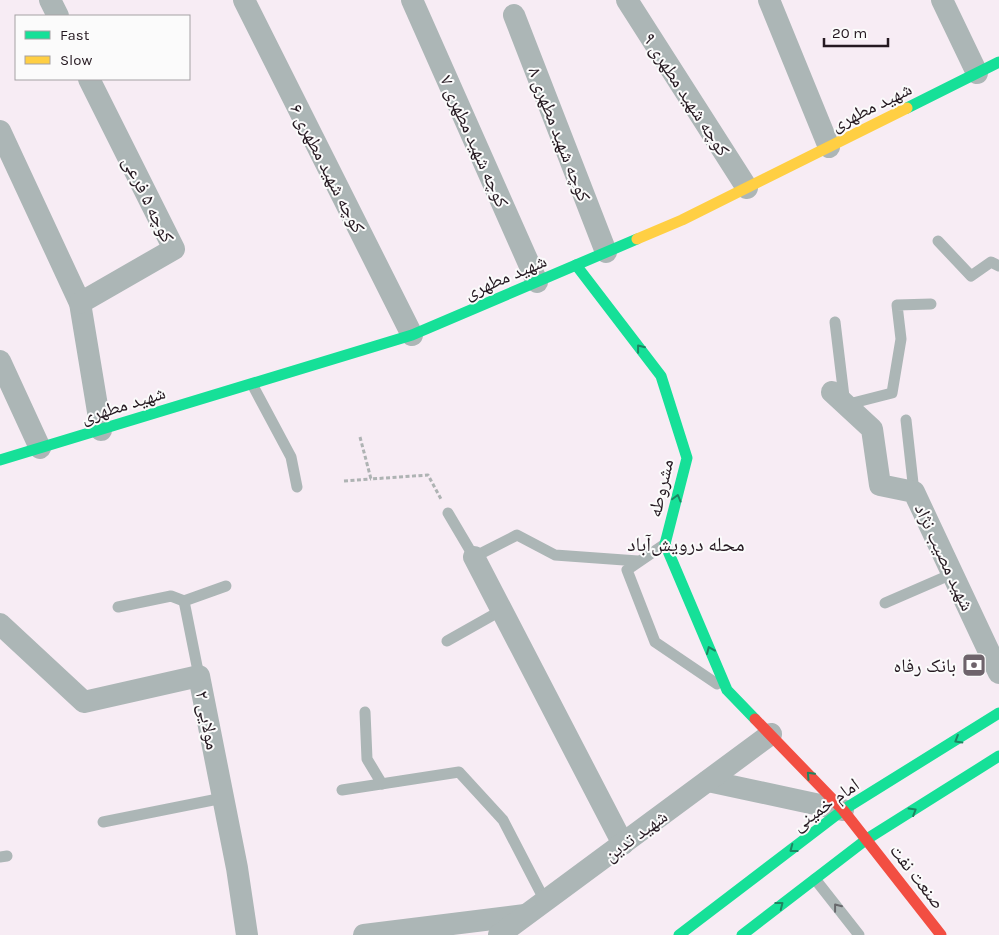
<svg xmlns="http://www.w3.org/2000/svg" width="999" height="935" font-family="Karla,'Noto Naskh Arabic',sans-serif">
  <rect width="100%" height="100%" fill="#f7ecf4"/>
  <g fill="none" stroke-linecap="round" stroke-linejoin="round">
    <g stroke="#aeb3b3" stroke-width="3" stroke-dasharray="4 2.5" stroke-linecap="butt">
      <path d="M360,437L371,479L428,475L441,499"/>
      <path d="M344,481L371,479"/>
    </g>
    <g stroke="#acb6b6" stroke-width="11">
      <path d="M938,241L971,276L991,262L999,266"/>
      <path d="M835,322L845,405L892,393L901,339L897,305L931,304"/>
      <path d="M252,384L291,457L297,487"/>
      <path d="M906,420L914,492"/>
      <path d="M448,513L474,557L517,535L555,555L638,561"/>
      <path d="M665,544L627,570L655,642L717,684"/>
      <path d="M885,603L952,574"/>
      <path d="M118,607L171,596L184,601"/>
      <path d="M447,641L502,610"/>
      <path d="M199,676L184,601L226,586"/>
      <path d="M365,712L367,759L382,784"/>
      <path d="M342,790L459,772L503,820L545,901"/>
      <path d="M103,822L223,798"/>
      <path d="M0,857L7,856"/>
      <path d="M815,879L859,935"/>
    </g>
    <g stroke="#acb6b6" stroke-width="22">
      <path d="M50,0L58,16"/>
      <path d="M244,0L412,335"/>
      <path d="M412,0L537,282"/>
      <path d="M627,0L747,188"/>
      <path d="M769,0L829,147"/>
      <path d="M942,0L977,73"/>
      <path d="M514,15L606,252"/>
      <path d="M0,131L80,303L101,430"/>
      <path d="M80,303L174,249L89,79"/>
      <path d="M0,361L40,448"/>
      <path d="M832,392L872,429L880,485L914,492L999,673"/>
      <path d="M474,557L623,844"/>
      <path d="M0,624L84,702L199,676L237,868L247,935"/>
      <path d="M708,781L843,810"/>
      <path d="M364,935L525,915"/>
      <path d="M499,935L771,734"/>
    </g>
    <g stroke="#16e098" stroke-width="11">
      <path d="M907,108L999,62"/>
      <path d="M576,265L661,376L687,458L665,544L727,690L755,719"/>
      <path d="M0,460L412,335L637,239"/>
      <path d="M679,935L843,810L999,713"/>
      <path d="M742,935L867,839L999,756"/>
    </g>
    <path stroke="#ffcf43" stroke-width="11" d="M637,239L682,220L907,108"/>
    <path stroke="#f24e42" stroke-width="11" d="M755,719L843,810L941,935"/>
  </g>
  <defs><path id="oneway-chevron" d="M-2-3.5L2.5 0L-2 3.5" fill="none" stroke-width="1.6" stroke-linecap="round" stroke-linejoin="round" transform="scale(1.25)"/></defs>
  <g stroke="#1d8662">
    <use href="#oneway-chevron" transform="translate(640 348) rotate(-128)"/>
    <use href="#oneway-chevron" transform="translate(677 498) rotate(-75)"/>
    <use href="#oneway-chevron" transform="translate(710 650) rotate(-113)"/>
    <use href="#oneway-chevron" transform="translate(958 740) rotate(149)"/>
    <use href="#oneway-chevron" transform="translate(810 775) rotate(-133)"/>
    <use href="#oneway-chevron" transform="translate(913 811) rotate(-31)"/>
    <use href="#oneway-chevron" transform="translate(793 849) rotate(143)"/>
    <use href="#oneway-chevron" transform="translate(780 905) rotate(-38)"/>
  </g>
  <use stroke="#68686c" href="#oneway-chevron" transform="translate(837 907) rotate(-128)"/>
  <defs>
    <g id="bank-square" transform="scale(1.25)"><rect x="-9" y="-9" width="18" height="18" rx="4" fill="#6e636b" stroke="#fbfbfb"/><path d="M-6-4H6V4H-6ZM0-2.3a2.3 2.3 0 1 0 0 4.6a2.3 2.3 0 1 0 0-4.6Z" fill="#fff"/></g>
  </defs>
  <g fill-rule="evenodd">
    <use href="#bank-square" x="974" y="665"/>
  </g>
  <g text-anchor="middle" stroke-width="4" stroke-linejoin="round" paint-order="stroke">
    <g font-size="19" fill="#251921" stroke="#fbfbfb">
      <text transform="translate(687 94) rotate(57)" y="7">کوچه شهید مطهری ۹</text>
      <text transform="translate(871 106) rotate(-26)" y="7">شهید مطهری</text>
      <text transform="translate(560 134) rotate(69)" y="7">کوچه شهید مطهری ۸</text>
      <text transform="translate(475 141) rotate(66)" y="7">کوچه شهید مطهری ۷</text>
      <text transform="translate(328 168) rotate(63)" y="7">کوچه شهید مطهری ۶</text>
      <text transform="translate(149 199) rotate(64)" y="7">کوچه ۵ فرعی</text>
      <text transform="translate(505 276) rotate(-23)" y="7">شهید مطهری</text>
      <text transform="translate(123 404) rotate(-17)" y="7">شهید مطهری</text>
      <text transform="translate(660 488) rotate(-77)" y="7">مشروطه</text>
      <text transform="translate(945 557) rotate(65)" y="7">شهید مصیب نژاد</text>
      <text transform="translate(208 720) rotate(79)" y="7">مولایی ۲</text>
      <text transform="translate(825 804) rotate(-35)" y="7">امام خمینی</text>
      <text transform="translate(635 835) rotate(-36)" y="7">شهید تدین</text>
      <text transform="translate(918 876) rotate(52)" y="7">صنعت نفت</text>
    </g>
    <g font-size="19" fill="#251921" stroke="#fbfbfb" text-anchor="end">
      <text x="956" y="672">بانک رفاه</text>
    </g>
    <g font-size="20" fill="#251921" stroke="#fbfbfb">
      <text x="686" y="551">محله درویش‌آباد</text>
    </g>
  </g>
  <rect x="15" y="15" width="175" height="65" fill="#fbfbfb" stroke="#a5a1a4"/>
  <rect x="25" y="31" width="25" height="8" fill="#16e098" stroke="#a5a1a4"/>
  <text x="60" y="40" font-size="15" fill="#251921">Fast</text>
  <rect x="25" y="56" width="25" height="8" fill="#ffcf43" stroke="#a5a1a4"/>
  <text x="60" y="65" font-size="15" fill="#251921">Slow</text>
  <path d="M824 38v8h64v-8" fill="none" stroke="#251921" stroke-width="2.5"/>
  <text x="832" y="38" font-size="15" fill="#251921" stroke="#fbfbfb" stroke-width="4" paint-order="stroke">20 m</text>
</svg>
